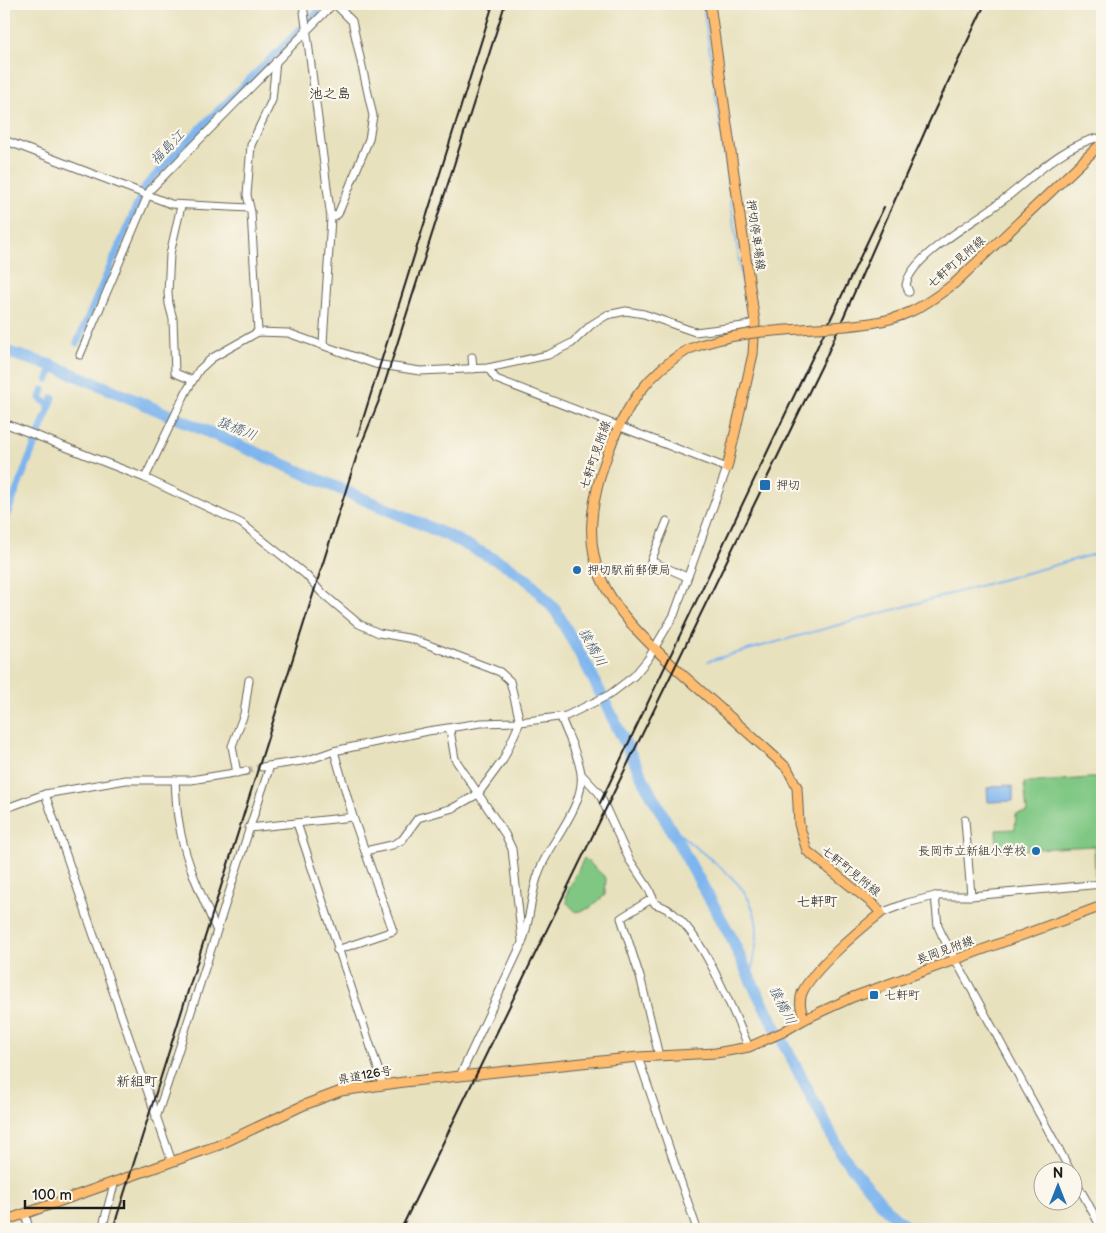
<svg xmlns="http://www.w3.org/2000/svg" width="1106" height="1233" font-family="'Balsamiq Sans','Klee One',sans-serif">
  <rect width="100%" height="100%" fill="#fbf7ec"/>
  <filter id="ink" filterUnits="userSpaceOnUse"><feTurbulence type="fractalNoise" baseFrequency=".02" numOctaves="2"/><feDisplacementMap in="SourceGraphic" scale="10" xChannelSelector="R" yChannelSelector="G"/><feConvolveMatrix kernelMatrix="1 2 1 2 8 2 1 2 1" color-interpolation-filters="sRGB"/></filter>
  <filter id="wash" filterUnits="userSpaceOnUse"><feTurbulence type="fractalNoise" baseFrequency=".0096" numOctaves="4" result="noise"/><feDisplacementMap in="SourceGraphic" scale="20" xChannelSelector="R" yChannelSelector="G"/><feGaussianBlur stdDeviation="1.12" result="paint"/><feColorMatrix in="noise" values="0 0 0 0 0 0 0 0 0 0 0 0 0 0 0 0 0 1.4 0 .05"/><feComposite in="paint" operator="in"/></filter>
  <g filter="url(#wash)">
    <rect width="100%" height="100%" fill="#e8e1be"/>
    <g fill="#7fc783" stroke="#4e7250">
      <path d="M1102,777V876L1095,877L1094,846L997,851L996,830L1015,829L1016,814L1027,813L1024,783Z"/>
      <path d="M584,858L606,878L605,895L590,908L576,912L567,903L566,895Z"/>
    </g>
    <path fill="#7eb5ee" stroke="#4d6885" d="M1006,785L1013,787V801L988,802L987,788Z"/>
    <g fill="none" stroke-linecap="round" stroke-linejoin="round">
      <g stroke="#7eb5ee" stroke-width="2">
        <path d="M703,4L742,281"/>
        <path d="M708,661L1102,552"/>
        <path d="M662,813C688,855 756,872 757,932C757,948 752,965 751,981"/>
      </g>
      <g stroke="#7eb5ee" stroke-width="7">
        <path d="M77,343L145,186L203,125L326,4"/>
        <path d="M48,379L53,366"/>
        <path d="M43,390L40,398L49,405"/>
        <path d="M4,522L53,398"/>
      </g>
      <path stroke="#7eb5ee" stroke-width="12" d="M4,351L53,366L102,386L449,536L508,566L530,582L556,611L588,668L646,785L730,935L751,981L842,1155L887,1210L908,1229"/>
    </g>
  </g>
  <g filter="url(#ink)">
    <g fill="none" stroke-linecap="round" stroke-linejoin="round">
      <path stroke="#bfba9e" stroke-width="7" stroke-dasharray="7 3.5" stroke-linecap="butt" d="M246,771L262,767"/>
      <g stroke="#636155" stroke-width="9">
        <g id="minor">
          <path d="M303,4L331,218L323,343"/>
          <path d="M4,140L171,204L249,208"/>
          <path d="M181,206L170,254L168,293L169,304L173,319L175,373L192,380"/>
          <path d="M331,218L338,214L349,188L369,139L373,116L352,21L335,4"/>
          <path d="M909,292L906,285C911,256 976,221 999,203C1031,180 1057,149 1096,138L1102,140"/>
          <path d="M258,332L251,212L247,195L251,145L272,100L276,61"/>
          <path d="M80,355L150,190L333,4"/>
          <path d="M472,357L473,369"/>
          <path d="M4,423L145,478L241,523L306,575L321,592L359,624L379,633L413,639L500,672L510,681L520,722L503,760L478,794L453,808L418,818L402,840L392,845L365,851"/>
          <path d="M145,478L186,392L199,370L212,358L258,332L288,333L375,364L420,371L488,368L548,355L572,343L591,325L607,315L626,311L644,314L695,332L744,326L755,322"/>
          <path d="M667,521L651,561L687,577"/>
          <path d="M450,730L455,759L505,834L512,849L522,941"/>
          <path d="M334,751L353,817L393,931L337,950"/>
          <path d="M262,767L308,760L334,751L428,731L481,723L520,722L566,716L609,695L634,676L648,659L674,615L727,468L496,379L488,368"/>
          <path d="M237,773L232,746L244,714L249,680"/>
          <path d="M582,775L599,793L629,859L649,889L655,904C697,913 731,1009 749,1047"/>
          <path d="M175,780C176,794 176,809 179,823C184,859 202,896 216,929"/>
          <path d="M45,794L172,1162"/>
          <path d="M4,809L45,794L126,780H191L246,771"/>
          <path d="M965,820L971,896"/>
          <path d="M297,823L383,1084"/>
          <path d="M249,828L353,817"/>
          <path d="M935,896L938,926L942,935L1070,1170"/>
          <path d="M653,898L621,918L641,980L659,1056"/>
          <path d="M881,913L907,903L935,896H971L1102,884"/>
          <path d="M638,1057L697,1229"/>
          <path d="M460,1076L522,943C531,920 530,895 539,872C549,843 585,807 581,774C579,755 567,735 561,717"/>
          <path d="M156,1118C196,1001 231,883 270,766"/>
          <path d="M1074,1178L1102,1229"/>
          <path d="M25,1213L29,1229"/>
          <path d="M102,1229L115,1181"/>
        </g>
      </g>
      <g stroke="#636155" stroke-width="11">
        <g id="major">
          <path d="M710,4L755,322L753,354L727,468"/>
          <path d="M955,283L1102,143"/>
          <path d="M689,349C647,373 624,408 608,453C568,562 604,603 683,675C718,706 753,737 787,768L797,787L799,824L807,851L873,904L881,913C860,929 812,970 802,993C799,1002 801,1012 805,1019"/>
          <path d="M4,1221L219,1145L304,1105L341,1091L404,1082L638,1057L716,1053L749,1047L783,1032L805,1019L853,997L1102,906"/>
        </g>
      </g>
      <use href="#minor" stroke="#fff" stroke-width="7"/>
      <use href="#major" stroke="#fdbc6f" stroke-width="9"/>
      <g stroke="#1c1c1c" stroke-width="2">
        <path d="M358,435L493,4"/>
        <path d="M600,803L884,207"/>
        <path d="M113,1229L357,455L380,398L505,4"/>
        <path d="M401,1229L826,357L930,120L985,4"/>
      </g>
      <g stroke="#636155" stroke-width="11" stroke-linecap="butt">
        <path id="major-bridge" d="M689,349C735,331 784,330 832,327C858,325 886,323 910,312C926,305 941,293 955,283"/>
      </g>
      <use href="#major-bridge" stroke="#fdbc6f" stroke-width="9"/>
    </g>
  </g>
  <g fill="#1f6fb2" stroke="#fbf7ec" stroke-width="2">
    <rect x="759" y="479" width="12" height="12" rx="2.5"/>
    <circle cx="577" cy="570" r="5"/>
    <circle cx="1036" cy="851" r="5"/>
    <rect x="869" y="990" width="10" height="10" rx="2.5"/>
  </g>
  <g text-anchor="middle" stroke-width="4.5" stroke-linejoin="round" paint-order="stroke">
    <g font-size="12" fill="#1c1c1c" stroke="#fbf7ec">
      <text transform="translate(756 235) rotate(82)" y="4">押切停車場線</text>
      <text transform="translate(956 262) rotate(-41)" y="4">七軒町見附線</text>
      <text transform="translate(595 455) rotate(-71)" y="4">七軒町見附線</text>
      <text transform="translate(851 871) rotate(39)" y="4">七軒町見附線</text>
      <text transform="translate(945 950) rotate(-20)" y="4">長岡見附線</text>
      <text transform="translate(365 1075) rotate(-10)" y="4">県道126号</text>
    </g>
    <g font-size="12" fill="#1c1c1c" stroke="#fbf7ec" text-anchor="start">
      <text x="776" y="489">押切</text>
      <text x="587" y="574">押切駅前郵便局</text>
      <text x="1026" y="855" text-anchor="end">長岡市立新組小学校</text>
      <text x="884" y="999">七軒町</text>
    </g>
    <g font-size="14" fill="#1c1c1c" stroke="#fbf7ec">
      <text x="330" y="98">池之島</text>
      <text x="817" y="906">七軒町</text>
      <text x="137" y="1086">新組町</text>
    </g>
    <g font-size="14" font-style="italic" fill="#435970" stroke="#fbf7ec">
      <text transform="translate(167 147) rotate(-45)" y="5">福島江</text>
      <text transform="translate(237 428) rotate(23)" y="5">猿橋川</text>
      <text transform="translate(593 647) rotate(61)" y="5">猿橋川</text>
      <text transform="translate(783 1005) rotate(63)" y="5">猿橋川</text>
    </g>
  </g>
  <rect width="1106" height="1233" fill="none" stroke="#fbf7ec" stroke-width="20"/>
  <g transform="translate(1058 1186)"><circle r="24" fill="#fbf7ec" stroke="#a29f99"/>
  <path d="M0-4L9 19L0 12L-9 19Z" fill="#1f6fb2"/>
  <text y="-8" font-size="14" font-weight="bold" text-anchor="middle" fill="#1c1c1c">N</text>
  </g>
  <path d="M25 1200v8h99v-8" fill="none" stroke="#1c1c1c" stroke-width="2.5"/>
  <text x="32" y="1200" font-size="15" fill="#1c1c1c" stroke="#fbf7ec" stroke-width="4" paint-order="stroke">100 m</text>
</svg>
